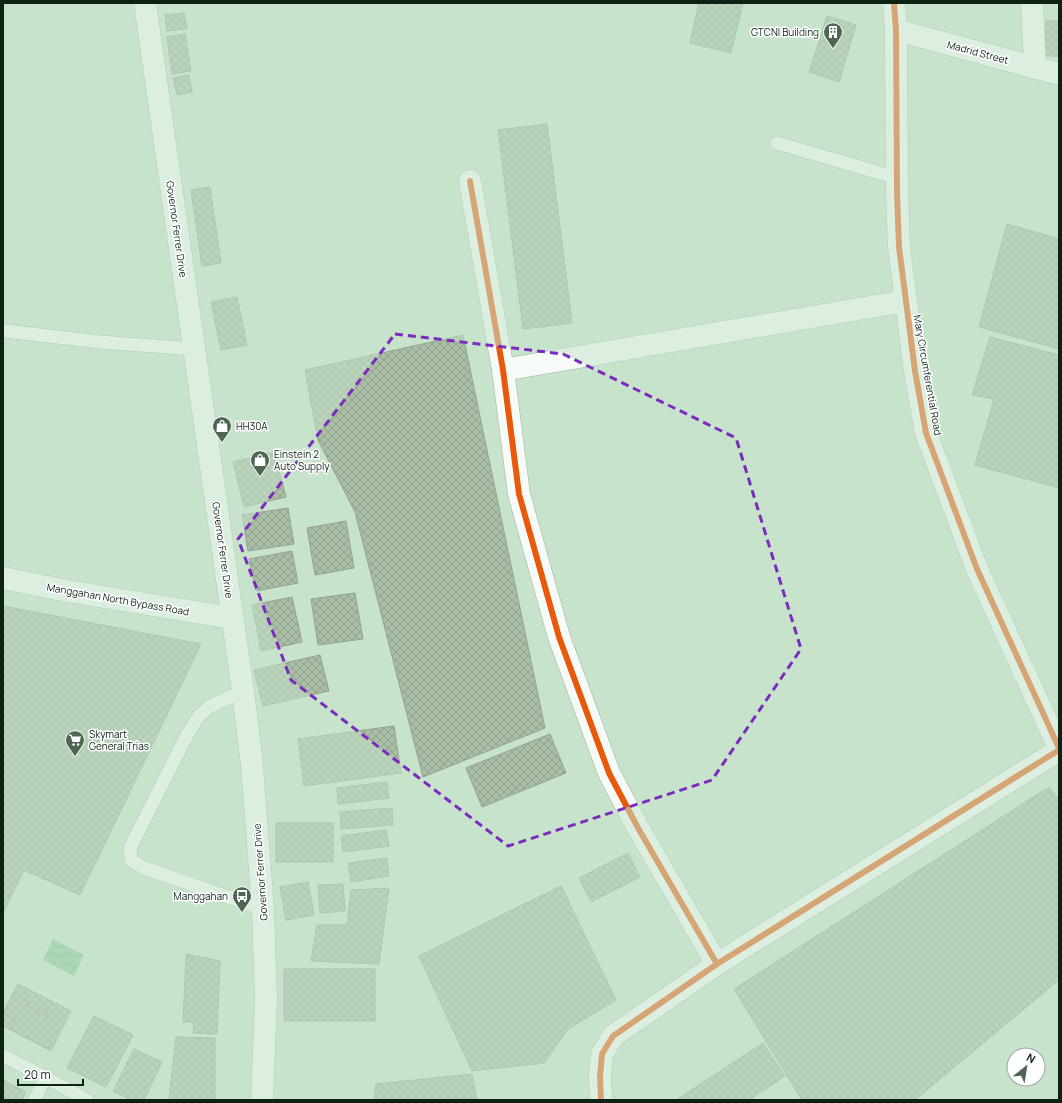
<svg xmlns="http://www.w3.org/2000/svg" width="1062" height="1103" font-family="Manrope,sans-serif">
  <defs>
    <pattern id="water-waves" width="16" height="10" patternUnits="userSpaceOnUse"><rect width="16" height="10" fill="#8cc598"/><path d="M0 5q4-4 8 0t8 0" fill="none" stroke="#78a982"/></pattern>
    <pattern id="building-cross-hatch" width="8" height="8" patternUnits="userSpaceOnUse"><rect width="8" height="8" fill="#aabea6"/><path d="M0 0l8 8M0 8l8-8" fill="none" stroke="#91a38e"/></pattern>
  </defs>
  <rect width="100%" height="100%" fill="#c7e3cc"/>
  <path fill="url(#water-waves)" d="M53,939L84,955L74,976L43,960Z"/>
  <g fill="url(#building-cross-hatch)" stroke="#92a490">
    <path d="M699,3H743L731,53L690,43Z"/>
    <path d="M184,13L187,29L167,31L165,15Z"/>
    <path d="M827,16L856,25L839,82L809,72Z"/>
    <path d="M1046,21H1059V56H1045Z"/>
    <path d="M185,34L191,71L172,74L167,37Z"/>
    <path d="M189,75L192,92L177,95L173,78Z"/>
    <path d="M547,124L572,323L523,329L498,130Z"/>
    <path d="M210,187L221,263L202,266L191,190Z"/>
    <path d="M1007,224L1059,239V349L979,327Z"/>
    <path d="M237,297L247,345L221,350L211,302Z"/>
    <path d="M463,335L545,728L423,777L355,512L318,440L305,370Z"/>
    <path d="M990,337L1059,355V488L975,465L994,399L972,395Z"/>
    <path d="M274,452L286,497L244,507L233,462Z"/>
    <path d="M288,508L294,544L248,551L242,515Z"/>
    <path d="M346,521L354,568L315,575L307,528Z"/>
    <path d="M292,551L298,583L256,591L249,559Z"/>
    <path d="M355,593L363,639L318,645L311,599Z"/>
    <path d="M292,597L302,642L261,651L252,605Z"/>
    <path d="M3,606L201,644L80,895L24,870L3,913Z"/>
    <path d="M320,655L329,691L263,706L254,670Z"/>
    <path d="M394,726L401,773L304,786L298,739Z"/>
    <path d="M550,734L566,773L482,807L466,768Z"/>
    <path d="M387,782L389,798L338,804L337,788Z"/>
    <path d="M1049,787L1059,800V980L915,1100H802L734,989Z"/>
    <path d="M392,808L393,825L341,829L340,812Z"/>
    <rect x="276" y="823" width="57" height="39"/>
    <path d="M386,830L389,846L343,852L341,836Z"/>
    <path d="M628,853L640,877L591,902L579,878Z"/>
    <path d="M387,858L389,876L351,882L348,863Z"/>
    <path d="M308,882L314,915L286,920L280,887Z"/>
    <path d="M343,884L345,911L320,913L318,885Z"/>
    <path d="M561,886L616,1000L568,1029L544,1063L472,1071L419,956Z"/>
    <path d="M389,888L379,964L311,961L317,925H347L351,890Z"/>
    <path d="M186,954L220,961L217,1034L193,1033L194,1022H183Z"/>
    <rect x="284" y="969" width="91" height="52"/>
    <path d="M18,984L71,1011L51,1051L3,1026V1013Z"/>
    <path d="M13,993L48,1011L45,1015L23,1004L10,1029L3,1026V1013Z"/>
    <path d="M23,1004L45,1015L60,1028L47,1048L10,1029Z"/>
    <path d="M94,1016L133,1035L106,1087L67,1068Z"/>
    <path d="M176,1037L215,1038V1100H169Z"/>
    <path d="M763,1043L785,1076L749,1100H676Z"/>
    <path d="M134,1049L162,1062L144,1100H131L113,1091Z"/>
    <path d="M472,1074L477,1099L374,1100L376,1084Z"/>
    <path d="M3,1080L26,1092L22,1100H3Z"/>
  </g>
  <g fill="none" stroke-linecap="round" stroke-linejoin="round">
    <g stroke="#99af9d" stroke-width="14">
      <g id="service">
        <path d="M777,143L897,178"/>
        <path d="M6,331L100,342L194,349"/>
        <path d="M243,691L209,707L198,717L186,737L130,848L131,860L144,868L263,909"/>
        <path d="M3,1056L45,1077L87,1100"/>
        <path d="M35,1100L45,1077"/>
      </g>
    </g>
    <g stroke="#99af9d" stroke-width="23">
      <g id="minor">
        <path d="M1032,3L1035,68"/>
        <path d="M896,30L1059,74"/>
        <path d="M470,181L503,370L519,494L559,637L609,773L638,828L717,964"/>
        <path d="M503,370L905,301"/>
        <path d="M601,1100L600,1076L602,1054L613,1036L717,964L1059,750"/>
      </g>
    </g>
    <g stroke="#99af9d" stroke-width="23">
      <g id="tertiary">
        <path d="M894,3L896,30L897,193L899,247L915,371L926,433L977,569L1059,748"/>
        <path d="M3,578L67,591L232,618"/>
      </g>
    </g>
    <g stroke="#99af9d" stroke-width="23">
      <path id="secondary" d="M145,3L243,691L252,765L263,909L266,1000L262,1100"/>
    </g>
    <use href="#service" stroke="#f7fbf7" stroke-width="13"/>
    <use href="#minor" stroke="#f7fbf7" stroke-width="22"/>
    <use href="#tertiary" stroke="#f7fbf7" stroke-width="22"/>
    <use href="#secondary" stroke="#f7fbf7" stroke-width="22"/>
    <g stroke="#fff" stroke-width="8">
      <g id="cycleway">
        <path d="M894,3L896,30L897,193L899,247L915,371L926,433L977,569L1059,748"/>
        <path d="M470,181L503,370L519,494L559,637L609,773L638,828L717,964"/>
        <path d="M601,1100L600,1076L602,1054L613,1036L717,964L1059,750"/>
      </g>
    </g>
    <use href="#cycleway" stroke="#e8590c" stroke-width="6"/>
  </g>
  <path d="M0 0H1062V1103H0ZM395,334L563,354L736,438L801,649L712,780L508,846L291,680L238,539Z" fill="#c7e3cc" fill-opacity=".55" fill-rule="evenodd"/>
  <path fill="none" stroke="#7b2cbf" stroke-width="3" stroke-dasharray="8 5" stroke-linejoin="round" d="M395,334L563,354L736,438L801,649L712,780L508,846L291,680L238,539Z"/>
  <defs>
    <g id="building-pin" transform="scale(1)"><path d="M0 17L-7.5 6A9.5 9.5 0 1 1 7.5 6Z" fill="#4e6653" stroke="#fff"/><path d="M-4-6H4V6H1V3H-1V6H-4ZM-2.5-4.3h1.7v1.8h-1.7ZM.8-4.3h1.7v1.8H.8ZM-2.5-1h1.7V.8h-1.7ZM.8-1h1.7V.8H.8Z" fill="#fff"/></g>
    <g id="shop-pin" transform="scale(1)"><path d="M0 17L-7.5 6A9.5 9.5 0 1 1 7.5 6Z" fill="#4e6653" stroke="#fff"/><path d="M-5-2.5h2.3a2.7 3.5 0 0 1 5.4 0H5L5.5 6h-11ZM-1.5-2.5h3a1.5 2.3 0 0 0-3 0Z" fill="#fff"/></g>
    <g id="supermarket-pin" transform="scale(1)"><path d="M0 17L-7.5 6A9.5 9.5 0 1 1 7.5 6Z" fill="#4e6653" stroke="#fff"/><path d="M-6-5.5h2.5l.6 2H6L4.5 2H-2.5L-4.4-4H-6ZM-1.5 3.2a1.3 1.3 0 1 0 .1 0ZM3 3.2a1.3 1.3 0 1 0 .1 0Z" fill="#fff"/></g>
    <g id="bus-pin" transform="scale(1)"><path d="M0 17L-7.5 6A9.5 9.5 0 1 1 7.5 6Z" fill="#4e6653" stroke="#fff"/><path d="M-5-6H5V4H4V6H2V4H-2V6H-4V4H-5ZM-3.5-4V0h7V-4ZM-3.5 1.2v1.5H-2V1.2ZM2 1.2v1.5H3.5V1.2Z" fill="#fff"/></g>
  </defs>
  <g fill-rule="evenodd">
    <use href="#building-pin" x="833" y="32"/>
    <use href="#shop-pin" x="222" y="426"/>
    <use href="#shop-pin" x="260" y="460"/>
    <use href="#supermarket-pin" x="75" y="740"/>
    <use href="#bus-pin" x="242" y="896"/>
  </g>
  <g text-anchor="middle" stroke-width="3" stroke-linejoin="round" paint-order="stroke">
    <g font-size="10" fill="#0d2212" stroke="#fff" text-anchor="start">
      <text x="819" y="36" text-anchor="end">GTCNI Building</text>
      <text x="236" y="430">HH30A</text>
      <text x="274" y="458">Einstein 2<tspan x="274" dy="12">Auto Supply</tspan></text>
      <text x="89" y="738">Skymart<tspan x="89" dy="12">General Trias</tspan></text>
      <text x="228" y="900" text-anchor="end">Manggahan</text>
    </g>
    <g font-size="10" fill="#0d2212" stroke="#fff">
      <text transform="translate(978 52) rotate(15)" y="4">Madrid Street</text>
      <text transform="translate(177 229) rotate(82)" y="4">Governor Ferrer Drive</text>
      <text transform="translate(928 375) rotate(80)" y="4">Mary Circumferential Road</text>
      <text transform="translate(223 550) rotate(82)" y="4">Governor Ferrer Drive</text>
      <text transform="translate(118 599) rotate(10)" y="4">Manggahan North Bypass Road</text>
      <text transform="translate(260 872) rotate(-94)" y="4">Governor Ferrer Drive</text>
    </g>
  </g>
  <rect width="1062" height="1103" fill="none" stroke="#0d2212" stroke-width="8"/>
  <g transform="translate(1026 1067) rotate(30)"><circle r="19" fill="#ffffff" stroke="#9ea7a0"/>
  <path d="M0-3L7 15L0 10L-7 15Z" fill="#4e6653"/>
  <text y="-6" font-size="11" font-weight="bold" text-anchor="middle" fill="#0d2212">N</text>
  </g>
  <path d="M18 1079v6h65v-6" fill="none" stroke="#0d2212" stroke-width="2"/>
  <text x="24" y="1079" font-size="12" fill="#0d2212" stroke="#ffffff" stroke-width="3" paint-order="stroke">20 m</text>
</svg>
